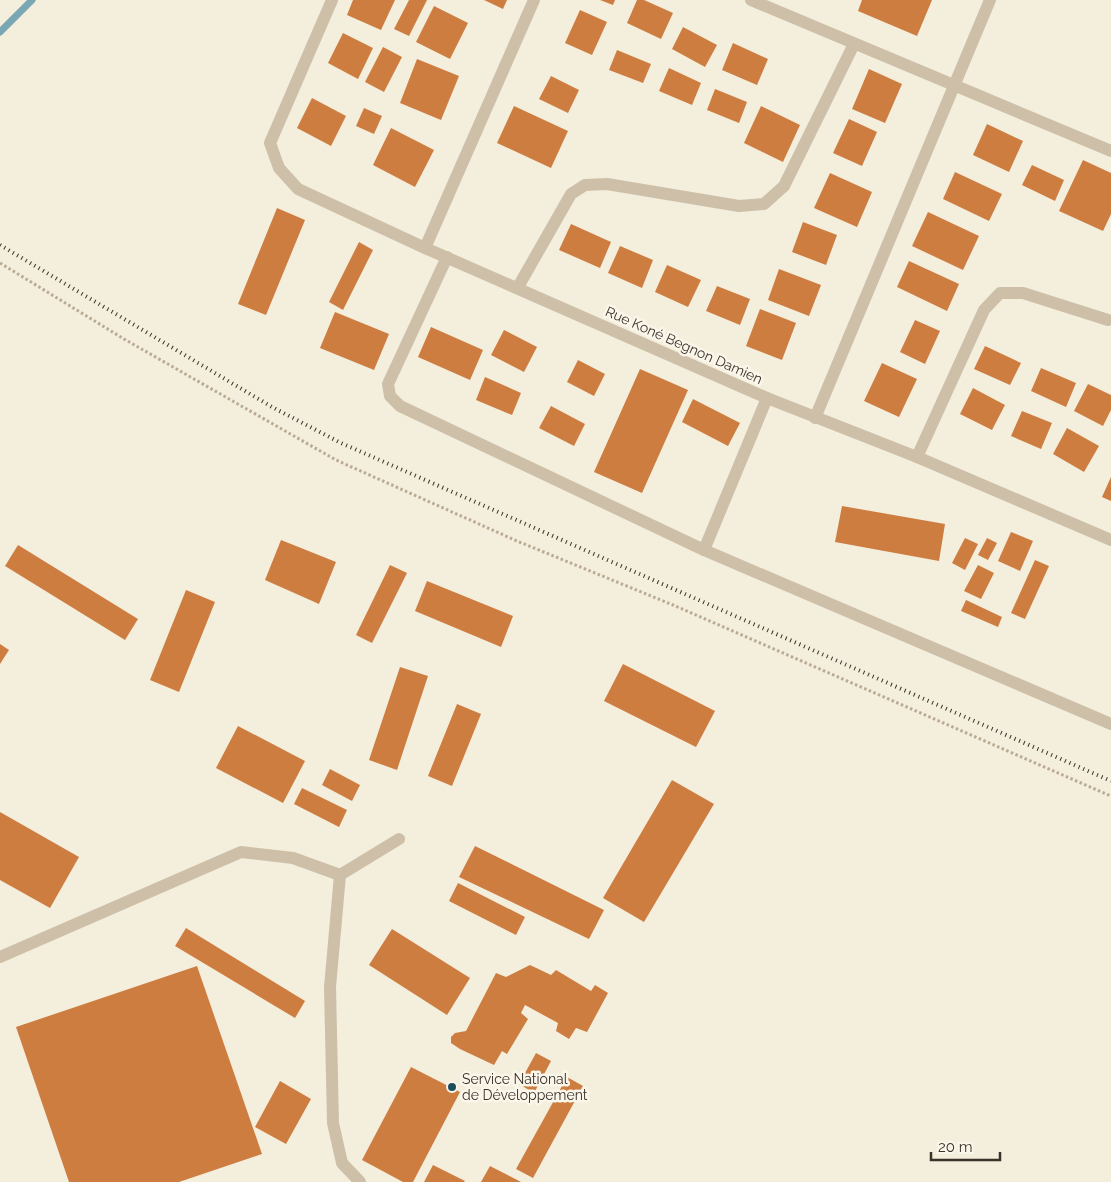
<svg xmlns="http://www.w3.org/2000/svg" width="1111" height="1182" font-family="Raleway,sans-serif">
  <rect width="100%" height="100%" fill="#f4eedd"/>
  <g fill="none" stroke-linecap="round" stroke-linejoin="round">
    <path stroke="#7aa7b4" stroke-width="7" d="M0,32L32,0"/>
  </g>
  <g fill="#ce7d41">
    <path d="M353,0H395L381,30L347,15Z"/>
    <path d="M409,0H427L409,36L394,29Z"/>
    <path d="M484,0H507L503,9Z"/>
    <path d="M600,0H615L613,5Z"/>
    <path d="M637,0H644L673,13L661,39L627,23Z"/>
    <path d="M862,0H932L917,36L858,11Z"/>
    <path d="M434,6L468,23L450,59L416,42Z"/>
    <path d="M580,10L607,22L592,55L565,43Z"/>
    <path d="M683,27L717,45L705,67L672,49Z"/>
    <path d="M343,33L373,48L358,79L328,63Z"/>
    <path d="M733,43L768,59L757,85L722,70Z"/>
    <path d="M383,47L402,57L384,92L365,82Z"/>
    <path d="M617,50L651,64L643,83L609,70Z"/>
    <path d="M417,59L459,76L441,120L400,103Z"/>
    <path d="M669,68L701,83L692,105L659,91Z"/>
    <path d="M869,69L902,84L885,123L852,109Z"/>
    <path d="M551,76L579,90L568,113L539,99Z"/>
    <path d="M715,89L747,102L739,123L707,110Z"/>
    <path d="M312,98L346,116L331,146L297,128Z"/>
    <path d="M514,106L568,131L551,168L497,143Z"/>
    <path d="M761,106L800,125L783,162L744,143Z"/>
    <path d="M364,108L382,116L374,134L356,126Z"/>
    <path d="M849,119L877,132L862,166L833,153Z"/>
    <path d="M987,124L1023,141L1009,172L973,155Z"/>
    <path d="M391,128L434,150L415,187L373,165Z"/>
    <path d="M1083,160L1111,173V214L1103,231L1059,211Z"/>
    <path d="M1032,165L1064,180L1055,201L1022,185Z"/>
    <path d="M955,172L1002,194L989,221L943,199Z"/>
    <path d="M830,173L872,192L857,227L814,208Z"/>
    <path d="M277,208L305,220L266,315L238,304Z"/>
    <path d="M928,212L979,236L963,270L912,246Z"/>
    <path d="M803,222L837,235L826,265L792,252Z"/>
    <path d="M571,224L611,242L600,268L559,250Z"/>
    <path d="M359,242L373,250L343,310L329,302Z"/>
    <path d="M620,246L653,260L642,288L608,273Z"/>
    <path d="M909,261L959,284L947,311L897,287Z"/>
    <path d="M667,265L701,280L688,307L655,292Z"/>
    <path d="M779,269L821,285L809,316L768,300Z"/>
    <path d="M717,286L750,299L740,325L706,311Z"/>
    <path d="M760,309L796,323L782,360L746,346Z"/>
    <path d="M335,312L389,334L374,370L320,348Z"/>
    <path d="M915,320L940,331L925,364L900,352Z"/>
    <path d="M431,327L483,350L470,380L418,357Z"/>
    <path d="M504,330L537,347L524,372L491,355Z"/>
    <path d="M985,346L1021,363L1010,385L974,369Z"/>
    <path d="M578,360L605,374L594,396L567,382Z"/>
    <path d="M882,363L917,379L899,417L864,401Z"/>
    <path d="M1041,368L1076,383L1066,407L1031,391Z"/>
    <path d="M640,369L688,390L642,493L594,472Z"/>
    <path d="M485,377L521,393L512,415L476,400Z"/>
    <path d="M1088,384L1111,395V410L1103,426L1074,411Z"/>
    <path d="M973,388L1005,405L992,430L960,414Z"/>
    <path d="M693,399L740,423L728,446L682,422Z"/>
    <path d="M551,406L585,424L574,446L539,428Z"/>
    <path d="M1022,411L1052,423L1041,449L1011,436Z"/>
    <path d="M1067,428L1099,446L1084,472L1053,454Z"/>
    <path d="M1111,477V501L1102,497Z"/>
    <path d="M842,506L945,524L939,561L835,542Z"/>
    <path d="M1011,532L1033,541L1020,571L998,561Z"/>
    <path d="M965,538L978,544L965,570L952,563Z"/>
    <path d="M987,538L997,543L988,560L978,555Z"/>
    <path d="M281,540L336,562L319,604L265,580Z"/>
    <path d="M18,545L138,619L125,640L5,566Z"/>
    <path d="M1035,560L1049,566L1025,619L1011,613Z"/>
    <path d="M390,565L407,573L372,643L356,635Z"/>
    <path d="M978,565L994,573L981,599L964,591Z"/>
    <path d="M427,581L513,616L501,647L415,611Z"/>
    <path d="M186,590L215,602L179,692L150,680Z"/>
    <path d="M966,600L1002,617L998,627L961,611Z"/>
    <path d="M0,644L9,650L0,664Z"/>
    <path d="M623,664L715,711L696,747L604,701Z"/>
    <path d="M400,667L428,676L397,770L369,760Z"/>
    <path d="M457,704L481,714L452,786L428,776Z"/>
    <path d="M238,726L305,761L283,803L216,768Z"/>
    <path d="M330,769L360,785L352,801L322,785Z"/>
    <path d="M672,780L714,804L644,922L603,898Z"/>
    <path d="M302,788L347,810L339,827L294,804Z"/>
    <path d="M0,812L79,857L50,908L0,880Z"/>
    <path d="M475,846L604,910L589,939L459,877Z"/>
    <path d="M458,883L525,917L516,935L449,901Z"/>
    <path d="M186,928L305,1001L295,1018L175,946Z"/>
    <path d="M392,929L470,978L447,1015L369,965Z"/>
    <path d="M530,965L551,975L556,970L591,991L595,985L608,993L587,1032L576,1028L569,1039L556,1031L558,1023L525,1005L521,1013L528,1019L507,1054L502,1051L494,1065L460,1049L451,1043V1037L455,1033L466,1031L496,973L506,977Z"/>
    <path d="M197,966L262,1154L179,1182H69L16,1027Z"/>
    <path d="M536,1053L551,1061L534,1093L519,1084Z"/>
    <path d="M411,1067L460,1092L413,1182H403L362,1160Z"/>
    <path d="M567,1077L583,1086L533,1178L516,1169Z"/>
    <path d="M280,1081L311,1099L286,1144L255,1127Z"/>
    <path d="M433,1165L465,1181L464,1182H424Z"/>
    <path d="M490,1166L521,1182H481Z"/>
  </g>
  <g fill="none" stroke-linecap="round" stroke-linejoin="round">
    <path stroke="#baaa92" stroke-width="3" stroke-dasharray="2.5 2.5" stroke-linecap="butt" d="M0,263L124,339L336,460L517,541L673,605L1111,796"/>
    <g stroke="#cec0a8" stroke-width="12">
      <path d="M332,0L270,143L279,168L298,189L425,248L767,398L917,457L1111,540"/>
      <path d="M751,0L1111,151"/>
      <path d="M425,248L534,0"/>
      <path d="M447,257L388,384L390,396L400,406L704,550L1111,724"/>
      <path d="M518,287L571,194L585,185L607,184L739,206L764,204L784,186L854,44"/>
      <path d="M815,418L990,0"/>
      <path d="M917,457L984,310L1000,293H1023L1108,320"/>
      <path d="M704,550L767,398"/>
      <path d="M0,957L241,852L293,858L340,875"/>
      <path d="M360,1182L342,1163L333,1123L330,987L340,875L399,839"/>
    </g>
    <path stroke="#3a3129" stroke-width="4" stroke-dasharray="1 4" stroke-linecap="butt" d="M0,245L272,407L341,443L1111,781"/>
  </g>
  <circle fill="#1b4e5f" stroke="#fbf6ea" stroke-width="2" cx="452" cy="1087" r="5"/>
  <g text-anchor="middle" stroke-width="5" stroke-linejoin="round" paint-order="stroke">
    <g font-size="14" fill="#3a3129" stroke="#fbf6ea">
      <text transform="translate(684 345) rotate(24)" y="5">Rue Koné Begnon Damien</text>
    </g>
    <g font-size="14" fill="#3a3129" stroke="#fbf6ea" text-anchor="start">
      <text x="462" y="1084">Service National<tspan x="462" dy="16">de Développement</tspan></text>
    </g>
  </g>
  <path d="M931 1152v8h69v-8" fill="none" stroke="#3a3129" stroke-width="2.5"/>
  <text x="938" y="1152" font-size="15" fill="#3a3129" stroke="#fbf6ea" stroke-width="4" paint-order="stroke">20 m</text>
</svg>
